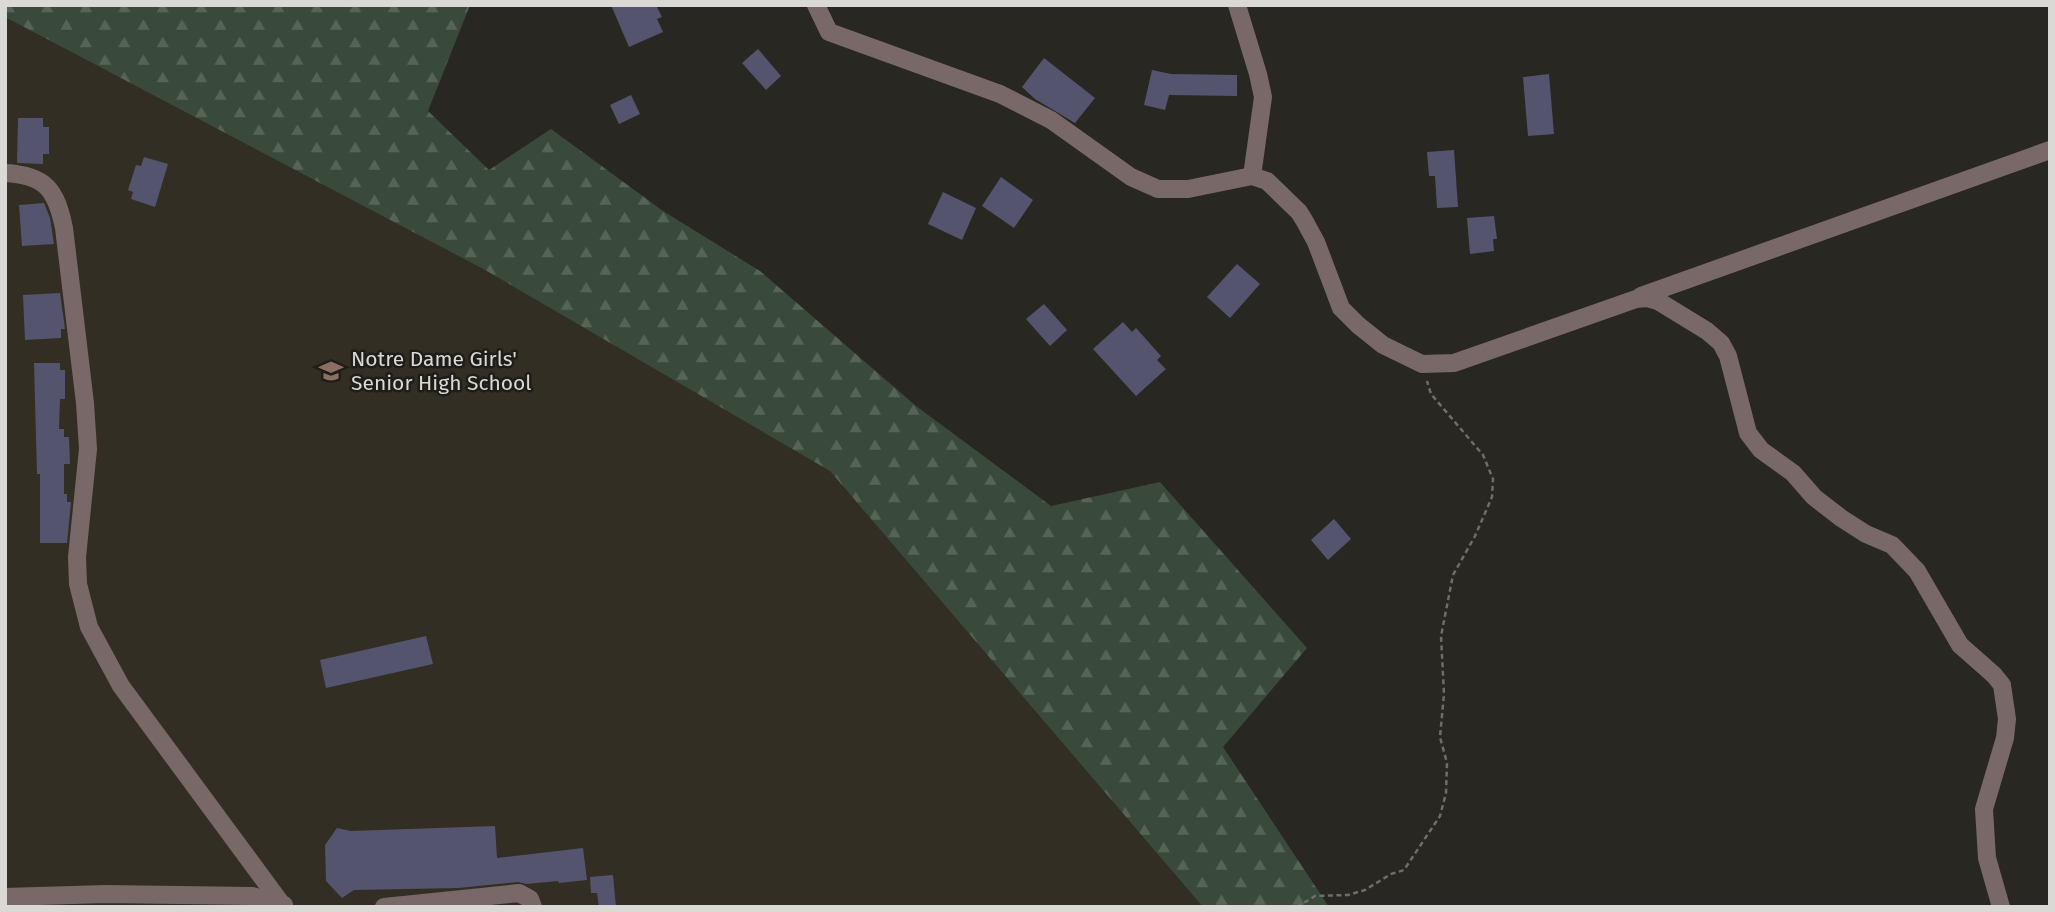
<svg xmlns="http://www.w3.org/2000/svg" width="2055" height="912" font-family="'Fira Sans',sans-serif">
  <defs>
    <pattern id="forest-firs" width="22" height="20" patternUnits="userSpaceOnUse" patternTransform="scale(1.75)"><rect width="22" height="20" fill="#394a3b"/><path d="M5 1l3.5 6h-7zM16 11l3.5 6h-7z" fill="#556457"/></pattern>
  </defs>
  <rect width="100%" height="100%" fill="#292722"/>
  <path fill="#322e23" d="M5,17L485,270L830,471L1203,907H5Z"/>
  <path fill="url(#forest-firs)" d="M5,5H470L428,111L489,170L551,129L663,211L760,271L916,406L1051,506L1160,482L1307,648L1223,747L1329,907H1203L830,471L485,270L5,17Z"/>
  <g fill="#55546f">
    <path d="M611,5H656L662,17L657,19L663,32L629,47Z"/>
    <path d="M758,49L781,76L766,90L742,63Z"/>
    <path d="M1044,58L1095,98L1075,123L1035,99L1022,87Z"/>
    <path d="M1152,70L1171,74L1237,75V96L1169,95L1165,110L1144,105Z"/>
    <path d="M1549,74L1554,134L1528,136L1523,77Z"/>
    <path d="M631,95L640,114L619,124L610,105Z"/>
    <path d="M18,118H43V127H49V154H43V164L17,163Z"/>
    <path d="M1454,150L1458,207L1437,208L1435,176H1429L1427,152Z"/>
    <path d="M144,157L168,164L155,207L131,199L133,192L128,190L136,165L141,166Z"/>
    <path d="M1001,177L1033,200L1014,228L982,206Z"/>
    <path d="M943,192L976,208L962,240L928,224Z"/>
    <path d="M44,203L50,218L54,244L22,246L19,205Z"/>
    <path d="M1494,216L1497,239H1493L1494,251L1470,254L1467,218Z"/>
    <path d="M1237,264L1260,284L1230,318L1207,297Z"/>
    <path d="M60,293L65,329H61V338L25,340L23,295Z"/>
    <path d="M1044,304L1067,330L1050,346L1026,319Z"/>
    <path d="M1123,322L1132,332L1136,328L1161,356L1157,360L1166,369L1136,396L1093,349Z"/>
    <path d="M34,363H60V370H65V399H60L59,429H64V437H69L70,464H64V494H67V502H71L67,543H40V474H37Z"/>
    <path d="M1334,519L1351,539L1328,560L1311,540Z"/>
    <path d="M426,636L433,664L326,688L320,660Z"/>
    <path d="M495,826L497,858L583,848L587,880L559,883L558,881L526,884L518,882L459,888L354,890L342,898L326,881L325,845L337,828L351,831Z"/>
    <path d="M613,875L616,907H599L597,893H591L590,877Z"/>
  </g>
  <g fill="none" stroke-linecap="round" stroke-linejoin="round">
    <path stroke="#6f6d69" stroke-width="2.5" stroke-dasharray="5 3.5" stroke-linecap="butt" d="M1297,907L1315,896L1348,895L1365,890L1391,874L1404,870L1440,816L1446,793L1447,763L1440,737L1444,694L1441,636L1453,575L1475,536L1492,497L1493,479L1483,455L1431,394L1427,381"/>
    <g stroke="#786968" stroke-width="18">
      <path d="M816,5L829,32L1000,94L1051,120L1131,177L1158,189H1188L1252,176L1267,181L1299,212L1304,220L1316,242L1341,308L1358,325L1383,345L1422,364L1454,363L1636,299L1647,298L1658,301L1707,331L1721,343L1728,356L1748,433L1761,450L1793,473L1814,497L1841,518L1866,534L1892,545L1917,571L1960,645L1994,675L2002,685L2007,719L2005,738L1984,809L1987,858L2001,907"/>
      <path d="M1237,5L1258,74L1263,97L1252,176"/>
      <path d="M5,173C46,175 56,190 64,228L85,403L88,449L77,557L78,584L89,627L121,686L281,903"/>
      <path d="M1641,296L2050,150"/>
      <path d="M5,897L106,894L252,896L284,905"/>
      <path d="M384,907L519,893L530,899L533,907"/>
    </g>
  </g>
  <defs>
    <g id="school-bare" transform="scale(1.89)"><path d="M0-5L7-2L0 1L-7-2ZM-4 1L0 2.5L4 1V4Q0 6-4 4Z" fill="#8d6e63" stroke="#1f1d19" stroke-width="2.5" paint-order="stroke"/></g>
  </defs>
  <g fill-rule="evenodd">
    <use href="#school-bare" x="331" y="371"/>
  </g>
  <g text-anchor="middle" stroke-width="5" stroke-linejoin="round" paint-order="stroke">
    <g font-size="21" fill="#dbd9d6" stroke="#1f1d19" text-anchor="start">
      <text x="351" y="366">Notre Dame Girls'<tspan x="351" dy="24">Senior High School</tspan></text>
    </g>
  </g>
  <rect width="2055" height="912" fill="none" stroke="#dbd9d6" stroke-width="14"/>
</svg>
